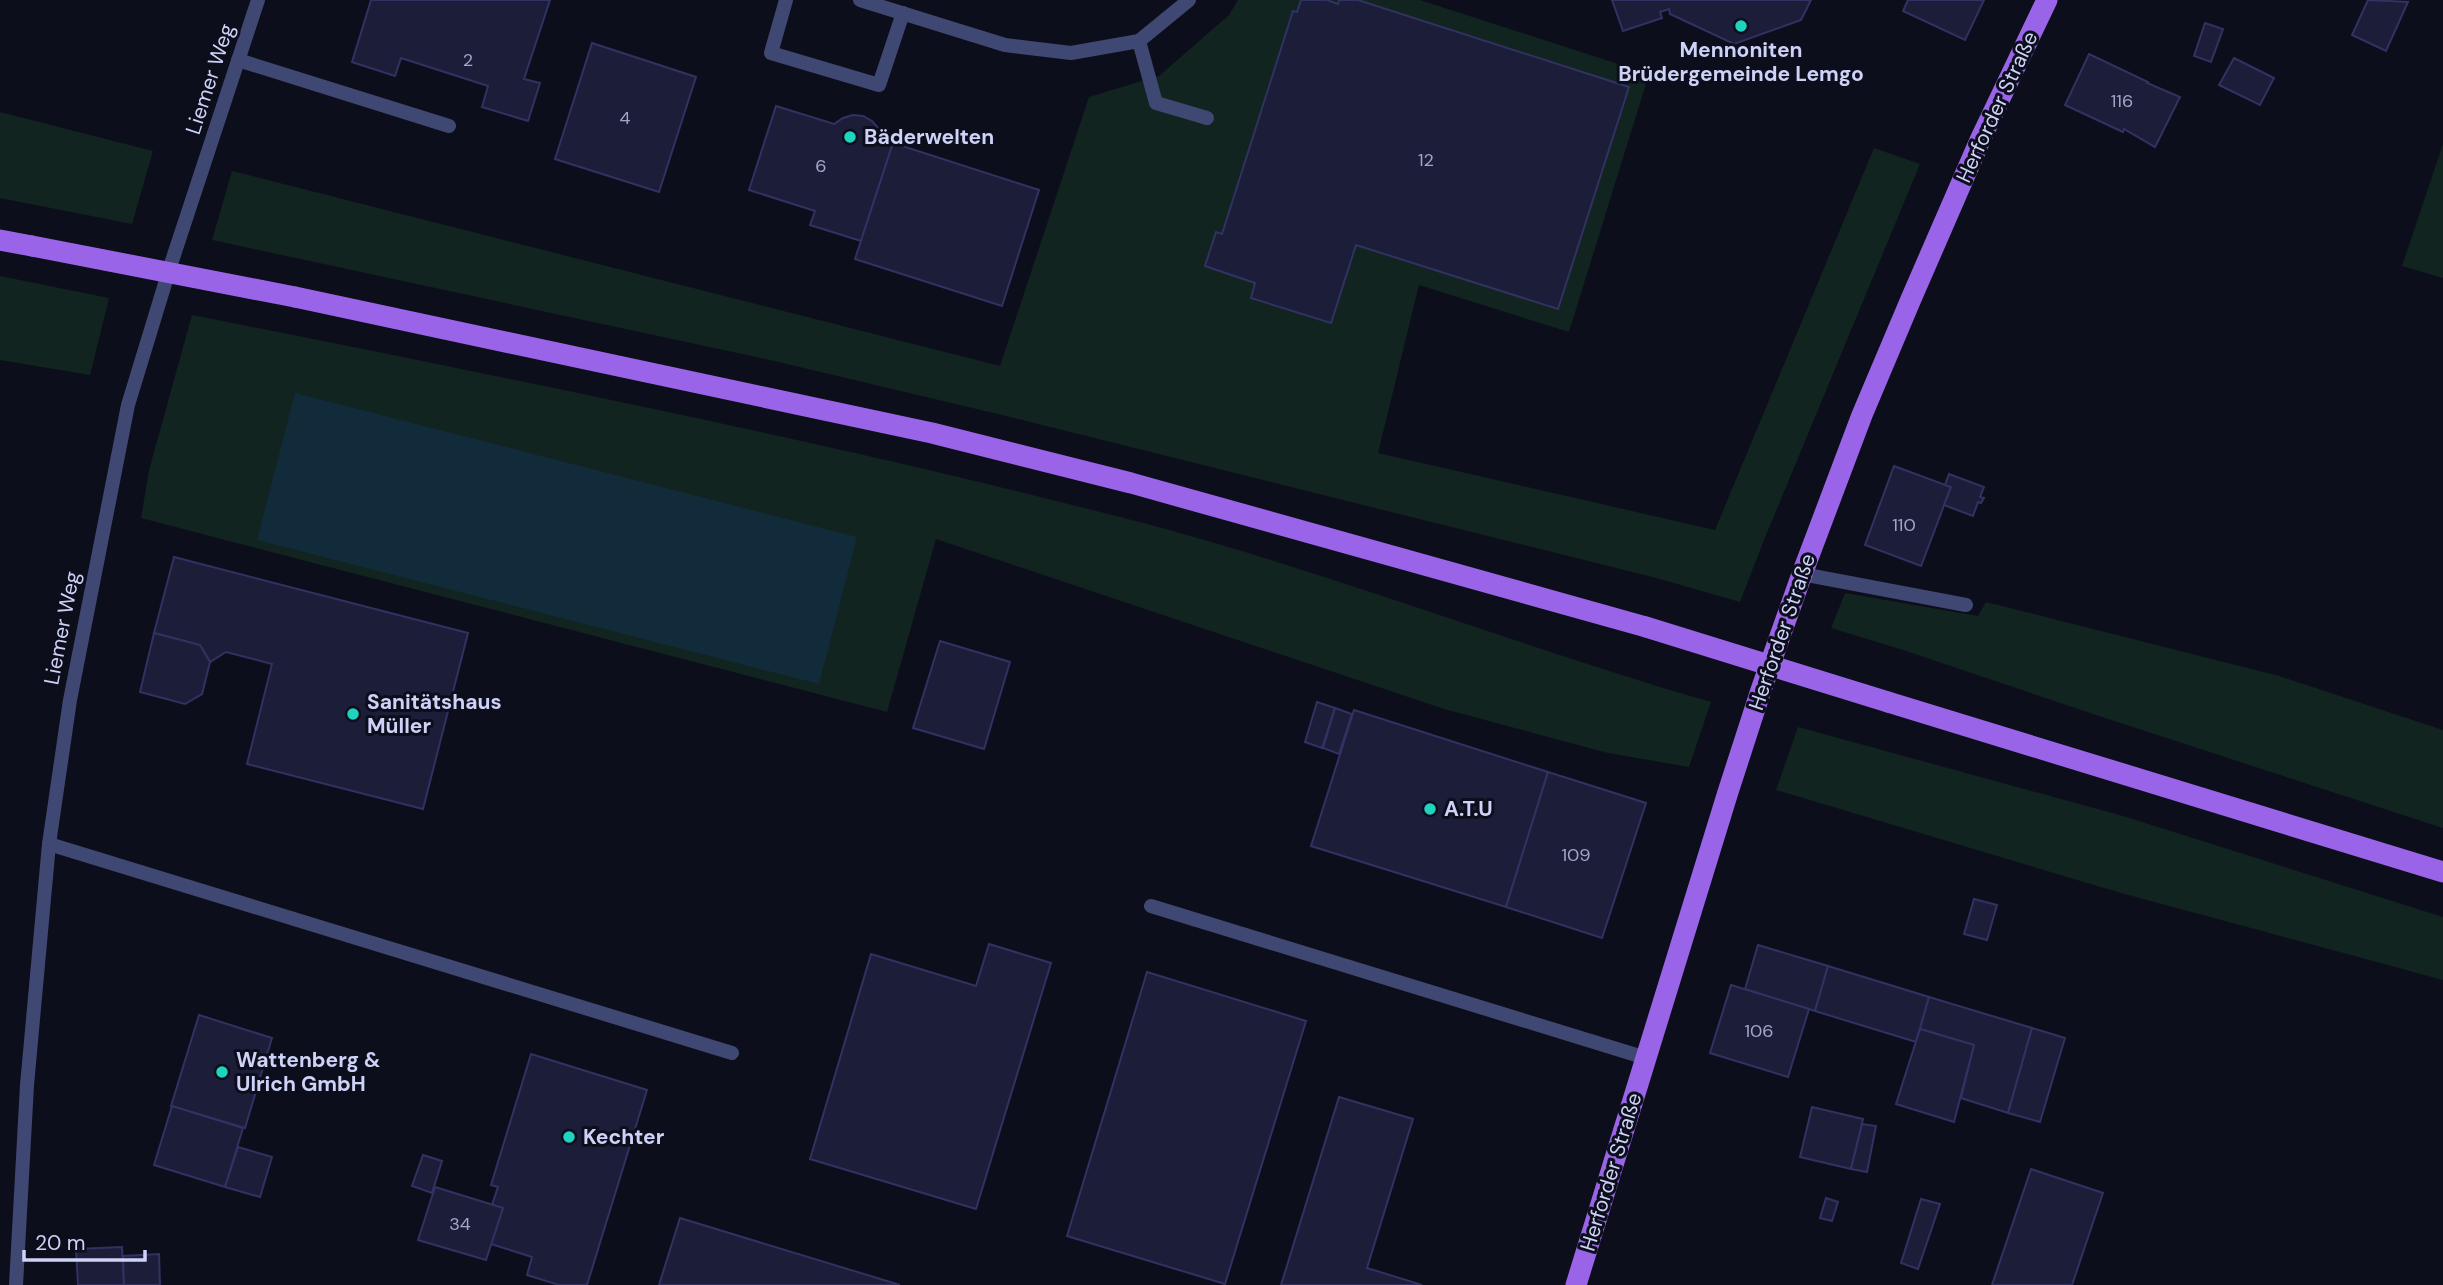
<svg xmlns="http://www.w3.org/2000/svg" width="2443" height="1285" font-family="'DM Sans',sans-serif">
  <rect width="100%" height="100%" fill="#0d0e1b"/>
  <g fill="#11241f">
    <path d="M1238,0H1420L1649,74L1569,332L1419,285L1378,453L1715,530L1874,148L1920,164L1764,540L1740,602L1660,579L1002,415L770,360L212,240L232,171L1000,366L1089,97L1159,76L1229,15Z"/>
    <path d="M0,112L153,151L132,224L0,198Z"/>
    <path d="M2443,144V278L2402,266Z"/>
    <path d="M0,276L109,298L90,375L0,360Z"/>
    <path d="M192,315C504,377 816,439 1124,518C1323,569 1514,645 1711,702L1689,767L1608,753L1444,709L936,539L887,712L141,518L149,470Z"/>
    <path d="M1845,593L1978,616L1986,602L2279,676L2443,730V828L2099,716L1903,650L1831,628Z"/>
    <path d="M1798,727L2123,816L2443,917V980L2121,893L1776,790Z"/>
  </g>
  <path fill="#122b3a" d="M295,393L857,537L819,684L257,540Z"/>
  <g fill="#1c1d39" stroke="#313262" stroke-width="2">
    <path d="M371,0H550L524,79L540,83L528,121L482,107L488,86L401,58L395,76L352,62Z"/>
    <path d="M1301,0H1327L1338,4L1339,0H1358L1629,87L1558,309L1356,245L1331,323L1251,298L1255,283L1205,266L1216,232L1222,234L1293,11L1297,12Z"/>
    <path d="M1612,0H1811L1801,20L1734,44L1670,14L1669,9L1660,12L1662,18L1623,31Z"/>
    <path d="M1908,0H1984L1965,40L1903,11Z"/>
    <path d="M2368,0L2408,2L2386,51L2352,35Z"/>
    <path d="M2205,23L2223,29L2211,62L2194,56Z"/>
    <path d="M592,43L696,77L659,192L555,159Z"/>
    <path d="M2089,54L2148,82L2147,83L2180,97L2155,147L2124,129L2123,132L2065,105Z"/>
    <path d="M2234,58L2274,78L2260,105L2219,85Z"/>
    <path d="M776,106L834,124L843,118L853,115L863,116L872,121L879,129L882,139L893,143L861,241L810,225L815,211L749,190Z"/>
    <path d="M893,143L1039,190L1002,306L855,259Z"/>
    <path d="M1894,466L1951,487L1921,566L1865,545Z"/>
    <path d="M1949,474L1984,487L1980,497L1984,498L1981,503L1978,502L1973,516L1944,505L1951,487L1945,485Z"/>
    <path d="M174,557L468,633L423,809L247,764L272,664L226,652L210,662L200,645L154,633Z"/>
    <path d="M154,633L200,645L210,662L202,694L185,704L140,692Z"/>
    <path d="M940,641L1010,662L984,749L913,728Z"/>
    <path d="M1317,702L1335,708L1322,748L1305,742Z"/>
    <path d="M1335,708L1352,714L1339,754L1323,748Z"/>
    <path d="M1354,710L1548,772L1506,907L1311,846Z"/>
    <path d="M1548,772L1646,803L1602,938L1506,907Z"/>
    <path d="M1974,899L1997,905L1987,940L1964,934Z"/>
    <path d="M989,944L1051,963L976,1209L810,1159L871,954L976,986Z"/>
    <path d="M1758,945L1828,966L1815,1011L1745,989Z"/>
    <path d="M1828,966L1929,997L1916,1042L1815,1011Z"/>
    <path d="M1147,972L1306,1021L1225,1284L1067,1236Z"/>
    <path d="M1731,985L1809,1009L1788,1077L1710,1053Z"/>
    <path d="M1929,997L2032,1028L2008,1113L1961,1098L1974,1045L1920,1029Z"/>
    <path d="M199,1015L272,1038L245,1128L171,1106Z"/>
    <path d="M2032,1028L2065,1038L2040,1122L2008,1113Z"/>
    <path d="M1920,1029L1974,1045L1954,1122L1896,1104Z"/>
    <path d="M531,1054L647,1090L587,1285H559L527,1275L532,1257L491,1244L503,1208L492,1205L498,1187L491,1185Z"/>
    <path d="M1339,1097L1413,1119L1367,1268L1422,1285H1281Z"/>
    <path d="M172,1106L243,1128L225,1187L154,1165Z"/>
    <path d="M1812,1107L1863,1119L1851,1169L1800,1157Z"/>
    <path d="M1862,1124L1876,1126L1867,1172L1851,1169Z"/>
    <path d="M238,1147L272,1157L260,1197L225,1187Z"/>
    <path d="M423,1155L442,1161L432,1193L412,1186Z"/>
    <path d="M2031,1169L2103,1193L2072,1285H1992Z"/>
    <path d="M435,1187L503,1208L486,1260L418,1240Z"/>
    <path d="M1826,1198L1838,1202L1832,1221L1820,1218Z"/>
    <path d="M1921,1199L1940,1204L1918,1269L1901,1263Z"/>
    <path d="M680,1218L900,1285H659Z"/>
    <path d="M122,1247L124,1285H78L76,1249Z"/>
    <path d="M159,1254L160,1285H124L123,1256Z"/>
  </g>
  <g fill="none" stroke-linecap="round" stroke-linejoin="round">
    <g stroke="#3f4873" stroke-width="14">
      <path d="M786,0L771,53L879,85L903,13"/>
      <path d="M1139,41L1156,103L1207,118"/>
      <path d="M238,60L449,126"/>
      <path d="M1802,574L1966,605"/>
      <path d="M49,844L732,1053"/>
      <path d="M1151,906L1646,1058"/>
    </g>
    <g stroke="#3f4873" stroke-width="14">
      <path d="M860,0L1005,45L1071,53L1139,41L1189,0"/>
      <path d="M16,1285L27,1085L49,844L70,700L128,405L171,264L258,0"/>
    </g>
    <g stroke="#9a64e9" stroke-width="21">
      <path d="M0,240L32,246"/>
      <path d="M295,297L932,433L1131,483L1646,627"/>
      <path d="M1888,702L2443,872"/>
      <path d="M1576,1285L1728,792L1761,690L1802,574L1862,415L1911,299L1981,138L2047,0"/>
    </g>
    <g stroke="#9a64e9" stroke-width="21">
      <path d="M32,246L295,297"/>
      <path d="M1646,627L1888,702"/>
    </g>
  </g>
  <g fill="#1ed4bf" stroke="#0d0e1b" stroke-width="2.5">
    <circle cx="1741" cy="26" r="7"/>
    <circle cx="850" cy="137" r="7"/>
    <circle cx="353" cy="714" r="7"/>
    <circle cx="1430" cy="809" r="7"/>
    <circle cx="222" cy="1072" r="7"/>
    <circle cx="569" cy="1137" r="7"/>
  </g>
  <g text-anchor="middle" stroke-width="6" stroke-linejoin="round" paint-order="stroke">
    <g font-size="18" fill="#a2a5c8">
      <text x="468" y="66">2</text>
      <text x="2122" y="107">116</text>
      <text x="625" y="124">4</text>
      <text x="1426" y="166">12</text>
      <text x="821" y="172">6</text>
      <text x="1904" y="531">110</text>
      <text x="1576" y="861">109</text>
      <text x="1759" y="1037">106</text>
      <text x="460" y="1230">34</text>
    </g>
    <g font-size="21" font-weight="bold" fill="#ced2f8" stroke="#0d0e1b" text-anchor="start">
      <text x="1741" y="57" text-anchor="middle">Mennoniten<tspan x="1741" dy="24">Brüdergemeinde Lemgo</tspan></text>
      <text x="864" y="144">Bäderwelten</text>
      <text x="367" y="709">Sanitätshaus<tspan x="367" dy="24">Müller</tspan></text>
      <text x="1444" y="816">A.T.U</text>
      <text x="236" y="1067">Wattenberg &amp;<tspan x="236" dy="24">Ulrich GmbH</tspan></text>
      <text x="583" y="1144">Kechter</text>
    </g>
    <g font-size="21" fill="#ced2f8" stroke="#0d0e1b">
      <text transform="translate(210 79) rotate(-72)" y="7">Liemer Weg</text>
      <text transform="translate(1997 107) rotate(-65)" y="7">Herforder Straße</text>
      <text transform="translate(62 628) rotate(-79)" y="7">Liemer Weg</text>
      <text transform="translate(1782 632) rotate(-71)" y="7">Herforder Straße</text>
      <text transform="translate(1611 1172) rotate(-73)" y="7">Herforder Straße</text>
    </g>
  </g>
  <path d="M24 1250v10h121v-10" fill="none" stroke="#ced2f8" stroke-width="3.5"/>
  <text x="35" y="1250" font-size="21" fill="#ced2f8" stroke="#0d0e1b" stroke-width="5" paint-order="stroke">20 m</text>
</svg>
